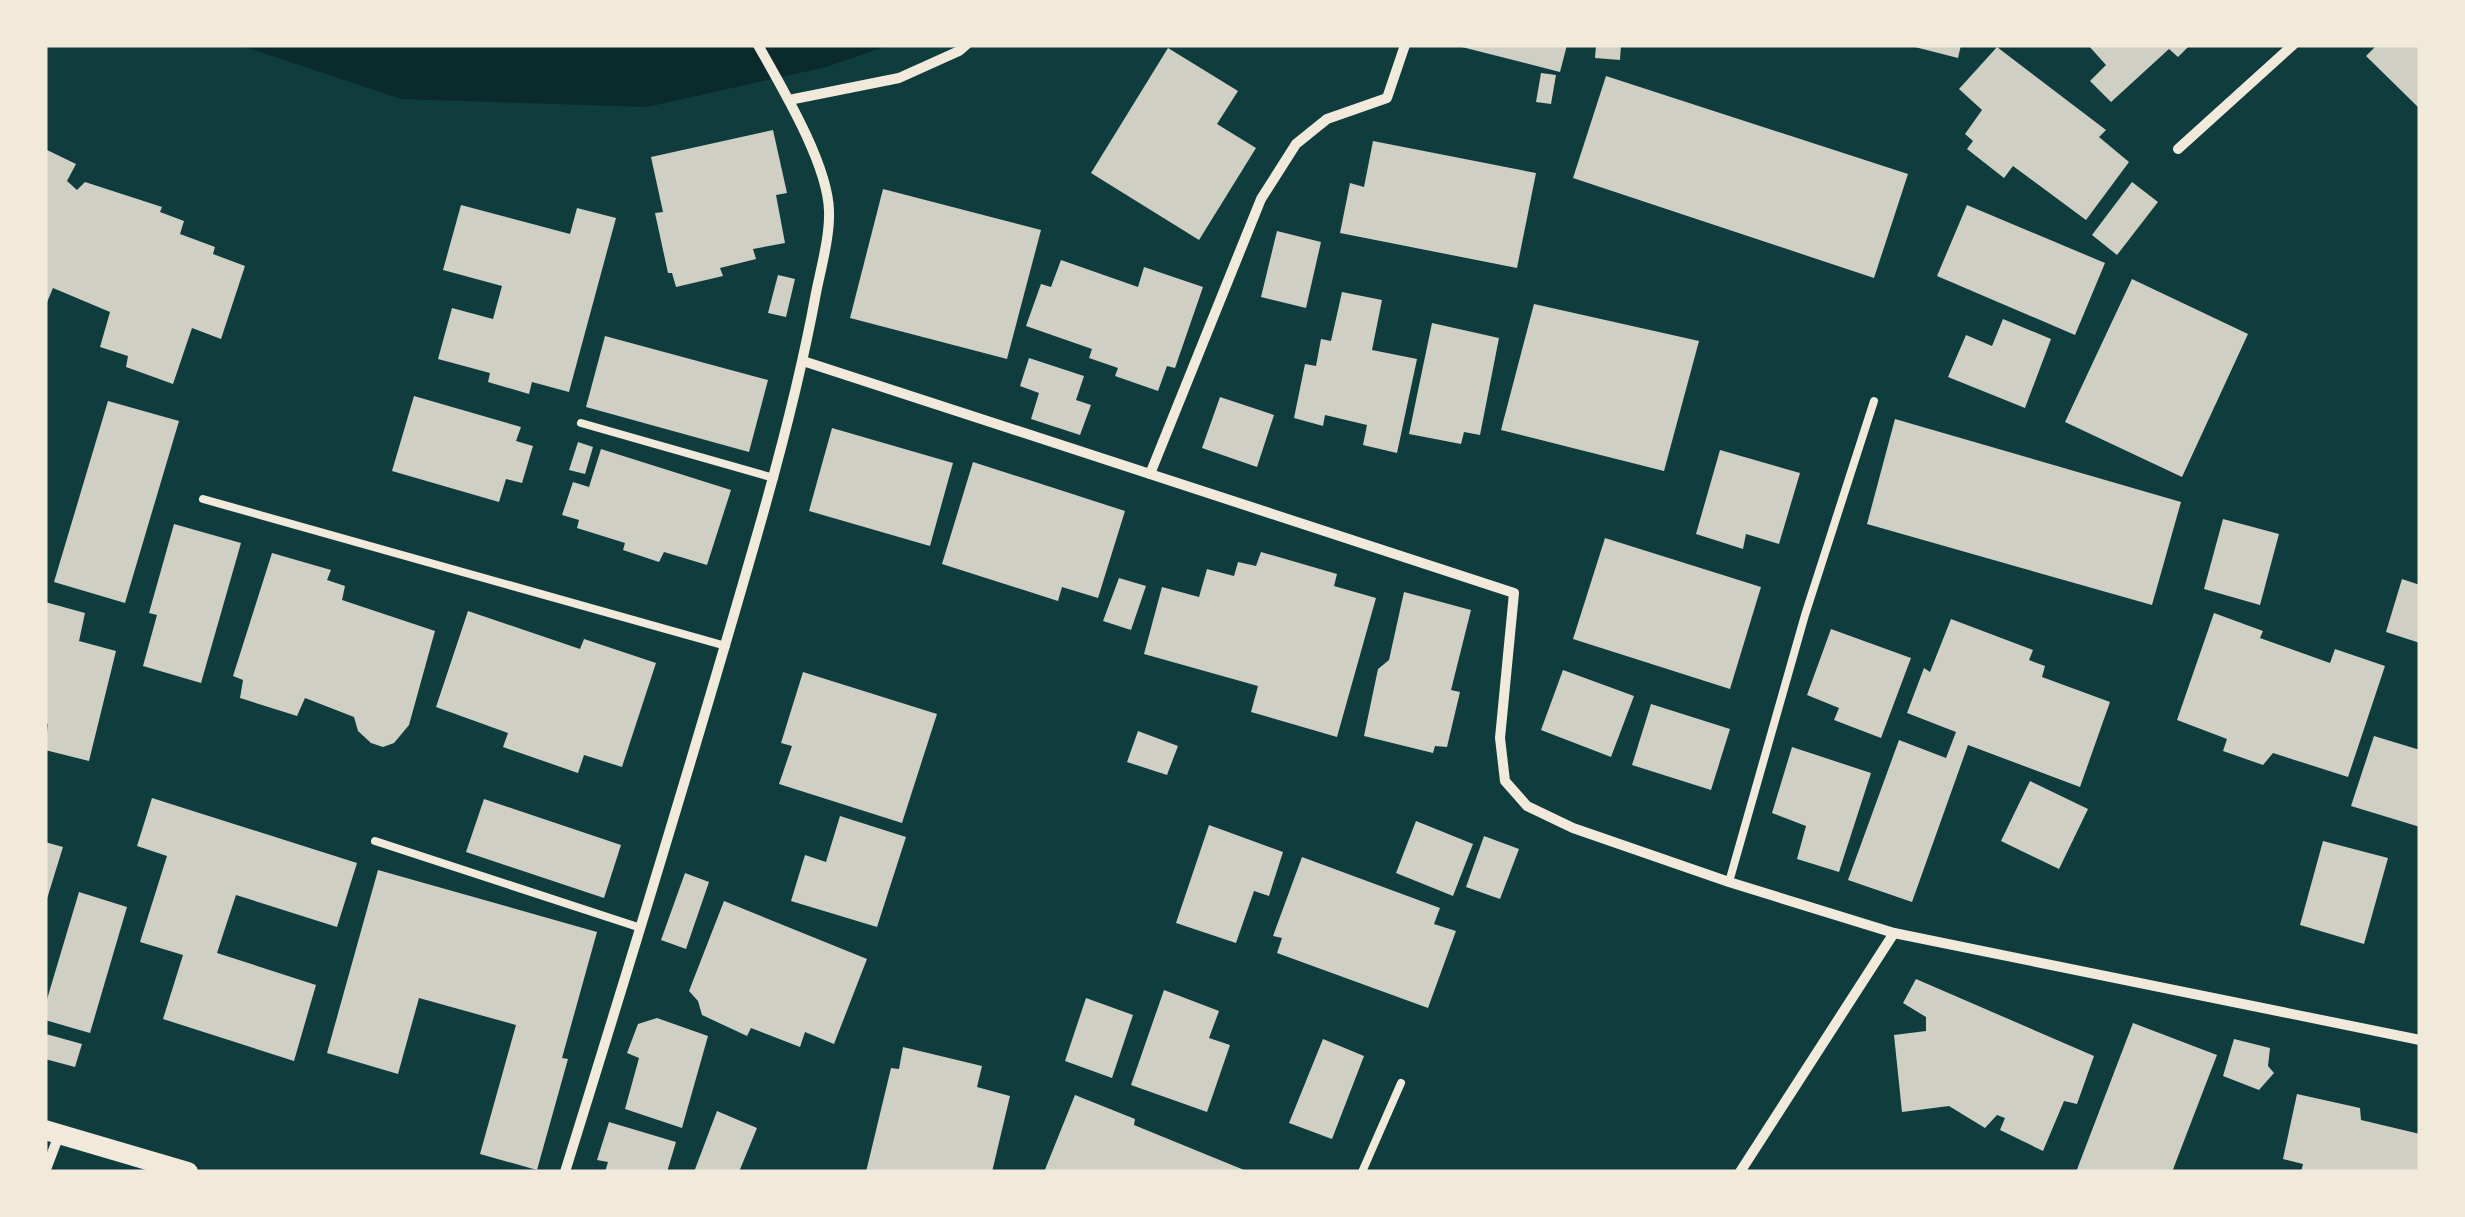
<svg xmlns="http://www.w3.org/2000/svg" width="2465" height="1217" font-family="Georgia,serif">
  <rect width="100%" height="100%" fill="#0f3d3e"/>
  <path fill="#0a2a2b" d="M239,45H890L826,67L647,107L401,99Z"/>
  <g fill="#cfcfc3">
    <path d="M1454,45H1567L1560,72Z"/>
    <path d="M1596,45H1621L1620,60L1595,58Z"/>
    <path d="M1907,45H1961L1958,58Z"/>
    <path d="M2088,45H2190L2178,57L2169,49L2111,102L2090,81L2106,65Z"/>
    <path d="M2377,45H2420V109L2366,56Z"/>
    <path d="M1997,47L2106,130L2099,137L2129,162L2086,220L2013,166L2004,178L1967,149L1973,141L1965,134L1982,110L1959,89Z"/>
    <path d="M1168,48L1238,91L1217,124L1256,148L1199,240L1091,173Z"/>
    <path d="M1541,73L1556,75L1551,104L1536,102Z"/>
    <path d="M1606,76L1908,174L1874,278L1573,178Z"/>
    <path d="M773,130L787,193L776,195L785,243L753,249L756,259L720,268L723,276L676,287L672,273H668L655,213L663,212L651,157Z"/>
    <path d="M1373,141L1536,173L1517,268L1340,233L1350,183L1364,187Z"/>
    <path d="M45,149L76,164L67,181L77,190L85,182L162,207L160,212L184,221L180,234L215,247L213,254L245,266L221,339L192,328L173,384L126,367L128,356L100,347L110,312L53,288L45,307Z"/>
    <path d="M2132,182L2158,202L2117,255L2092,235Z"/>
    <path d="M883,189L1041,230L1007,359L850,318Z"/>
    <path d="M461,205L570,234L577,208L616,218L569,392L532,382L529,394L488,382L490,373L438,359L452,308L493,319L502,286L443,270Z"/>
    <path d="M1967,205L2105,263L2075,335L1937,276Z"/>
    <path d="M1277,231L1321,242L1306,308L1261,297Z"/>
    <path d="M1061,260L1138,287L1144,267L1203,287L1175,368L1167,366L1158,391L1115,376L1118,368L1089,358L1092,349L1026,326L1041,284L1051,287Z"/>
    <path d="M778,275L795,279L786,317L768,313Z"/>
    <path d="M2132,279L2248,334L2182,477L2065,422Z"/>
    <path d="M1342,292L1382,300L1372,350L1417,359L1397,453L1363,445L1367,425L1325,415L1323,426L1294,418L1305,364L1316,366L1321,339L1331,341Z"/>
    <path d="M1534,304L1699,341L1664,471L1501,430Z"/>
    <path d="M2003,319L2051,339L2025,408L1948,377L1966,335L1992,346Z"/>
    <path d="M1432,323L1499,338L1480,435L1464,432L1461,444L1409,434Z"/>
    <path d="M605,336L768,380L749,452L586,407Z"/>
    <path d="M1029,358L1084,376L1076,400L1091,405L1080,435L1031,419L1039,393L1020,386Z"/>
    <path d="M414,396L521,427L516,441L533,446L522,483L506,479L499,502L392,471Z"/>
    <path d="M1220,397L1274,415L1257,467L1202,448Z"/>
    <path d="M108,401L179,421L125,603L54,582Z"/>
    <path d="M1895,419L2181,502L2152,605L1867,524Z"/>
    <path d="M832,428L953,463L930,546L809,511Z"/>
    <path d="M578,442L593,447L585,474L569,470Z"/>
    <path d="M601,449L731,490L707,565L664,552L659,562L623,550L625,543L577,528L579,520L562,515L573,482L589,487Z"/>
    <path d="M1720,450L1800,473L1779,544L1746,534L1743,549L1696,534Z"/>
    <path d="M973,462L1125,511L1098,598L1062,587L1058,601L942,564Z"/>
    <path d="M2223,519L2279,534L2260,605L2204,589Z"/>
    <path d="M174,524L241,543L201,683L143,666L157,615L149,613Z"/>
    <path d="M1605,538L1761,587L1730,689L1573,639Z"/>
    <path d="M1261,552L1337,574L1334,586L1376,598L1337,737L1251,712L1258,686L1144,654L1162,587L1199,597L1207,569L1234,576L1238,562L1256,566Z"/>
    <path d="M272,553L331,570L327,580L345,586L342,600L435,631L409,725L394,743L383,747L371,743L358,731L354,717L305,698L297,716L240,698L243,680L233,676Z"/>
    <path d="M1119,578L1146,586L1131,630L1103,621Z"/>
    <path d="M2402,579L2420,585V643L2386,632Z"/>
    <path d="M1404,592L1471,610L1451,690L1460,692L1447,747L1435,746L1433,753L1364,736L1378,669L1389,660Z"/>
    <path d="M45,602L85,613L79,641L116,651L89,761L45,750L48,724L45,723Z"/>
    <path d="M468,611L580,649L584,639L656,663L622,767L584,755L578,773L503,747L508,733L436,707Z"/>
    <path d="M2214,613L2263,631L2260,638L2330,663L2335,649L2385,666L2348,777L2273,753L2263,765L2223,751L2227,739L2177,720Z"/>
    <path d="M1951,619L2033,650L2029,660L2045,666L2042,677L2110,702L2080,787L1968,745L1912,902L1848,880L1899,740L1946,758L1956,732L1907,713L1924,668L1930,672Z"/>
    <path d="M1831,629L1911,658L1881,738L1834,720L1839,708L1807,695Z"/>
    <path d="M1563,670L1634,696L1611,757L1541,730Z"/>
    <path d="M803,672L937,714L902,823L779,784L792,746L781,743Z"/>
    <path d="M1651,704L1730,729L1711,790L1632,765Z"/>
    <path d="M1138,731L1178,746L1167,775L1127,762Z"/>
    <path d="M2374,736L2420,750V827L2351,806Z"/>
    <path d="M1792,747L1871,773L1839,872L1797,859L1806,826L1772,813Z"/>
    <path d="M2030,781L2088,809L2059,869L2001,841Z"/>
    <path d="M152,798L357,863L337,927L236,895L217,953L316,985L294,1061L163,1019L183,955L140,942L167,856L137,846Z"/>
    <path d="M484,799L621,845L604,898L466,852Z"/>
    <path d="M840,816L906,837L877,927L791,901L805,855L826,862Z"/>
    <path d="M1416,821L1473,844L1453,896L1396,873Z"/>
    <path d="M1209,825L1283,852L1269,896L1254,891L1236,943L1176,923Z"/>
    <path d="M1484,836L1519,849L1500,899L1466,887Z"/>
    <path d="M2323,841L2388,858L2364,944L2300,925Z"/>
    <path d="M45,842L63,847L46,902H45Z"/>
    <path d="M1302,857L1440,908L1434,924L1456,931L1428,1008L1277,953L1282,938L1273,936Z"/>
    <path d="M378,870L597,932L562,1058L568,1059L537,1170L480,1154L516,1025L419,998L398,1074L327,1053Z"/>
    <path d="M685,873L709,882L686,949L661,940Z"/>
    <path d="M79,892L127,907L90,1033L45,1020V1006Z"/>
    <path d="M724,901L867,959L834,1044L805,1032L800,1047L751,1028L747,1036L702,1015L698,1001L689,991Z"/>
    <path d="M1916,979L2094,1056L2077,1104L2064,1101L2043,1151L2000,1130L2005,1118L1997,1115L1985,1128L1949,1106L1902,1112L1894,1035L1926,1031V1017L1903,1003Z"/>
    <path d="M1164,990L1219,1011L1209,1038L1230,1045L1207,1112L1131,1085Z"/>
    <path d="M1086,998L1133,1015L1112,1078L1065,1061Z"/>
    <path d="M657,1018L708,1036L682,1128L625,1109L639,1058L627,1053L638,1024Z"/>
    <path d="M2133,1023L2217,1055L2172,1172H2076Z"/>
    <path d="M46,1034L82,1044L75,1067L45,1059Z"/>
    <path d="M1323,1039L1364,1056L1332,1139L1289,1123Z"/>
    <path d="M2234,1039L2270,1048L2268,1066L2274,1073L2259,1090L2223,1076Z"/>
    <path d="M903,1047L982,1066L977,1087L1010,1096L992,1172H866L891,1068L899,1069Z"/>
    <path d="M2297,1094L2360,1108L2361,1120L2420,1134V1172H2301L2303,1164L2283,1159Z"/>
    <path d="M1075,1095L1135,1119L1134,1125L1249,1172H1044Z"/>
    <path d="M717,1111L757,1128L739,1172H694Z"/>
    <path d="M609,1122L676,1142L667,1172H605L608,1162L597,1160Z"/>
  </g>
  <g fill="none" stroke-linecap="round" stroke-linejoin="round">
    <g stroke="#f1e9da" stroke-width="8">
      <path d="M581,423L774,478"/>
      <path d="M203,499L726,646"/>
      <path d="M375,841L641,928"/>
      <path d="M1729,882L1805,615L1874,401"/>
      <path d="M1362,1172L1401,1083"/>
    </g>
    <g stroke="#f1e9da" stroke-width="10">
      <path d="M789,100L899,78L959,51L966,45"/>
      <path d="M2178,149L2293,45"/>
      <path d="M803,361L1150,474L1261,199L1296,144L1327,119L1387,98L1405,45"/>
      <path d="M1150,474L1514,593L1500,738L1505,781L1527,806L1573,828L1729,882L1894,933L2420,1040"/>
      <path d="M45,1172L59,1135"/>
      <path d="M565,1172C631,960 696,748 757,535C780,455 801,375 816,293C821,268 830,236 829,211C828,164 781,86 758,45"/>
      <path d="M1740,1172L1894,933"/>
    </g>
    <path stroke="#f1e9da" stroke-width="20" d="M45,1130L188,1172"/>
  </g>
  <rect width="2465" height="1217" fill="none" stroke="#f1e9da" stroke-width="95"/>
</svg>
